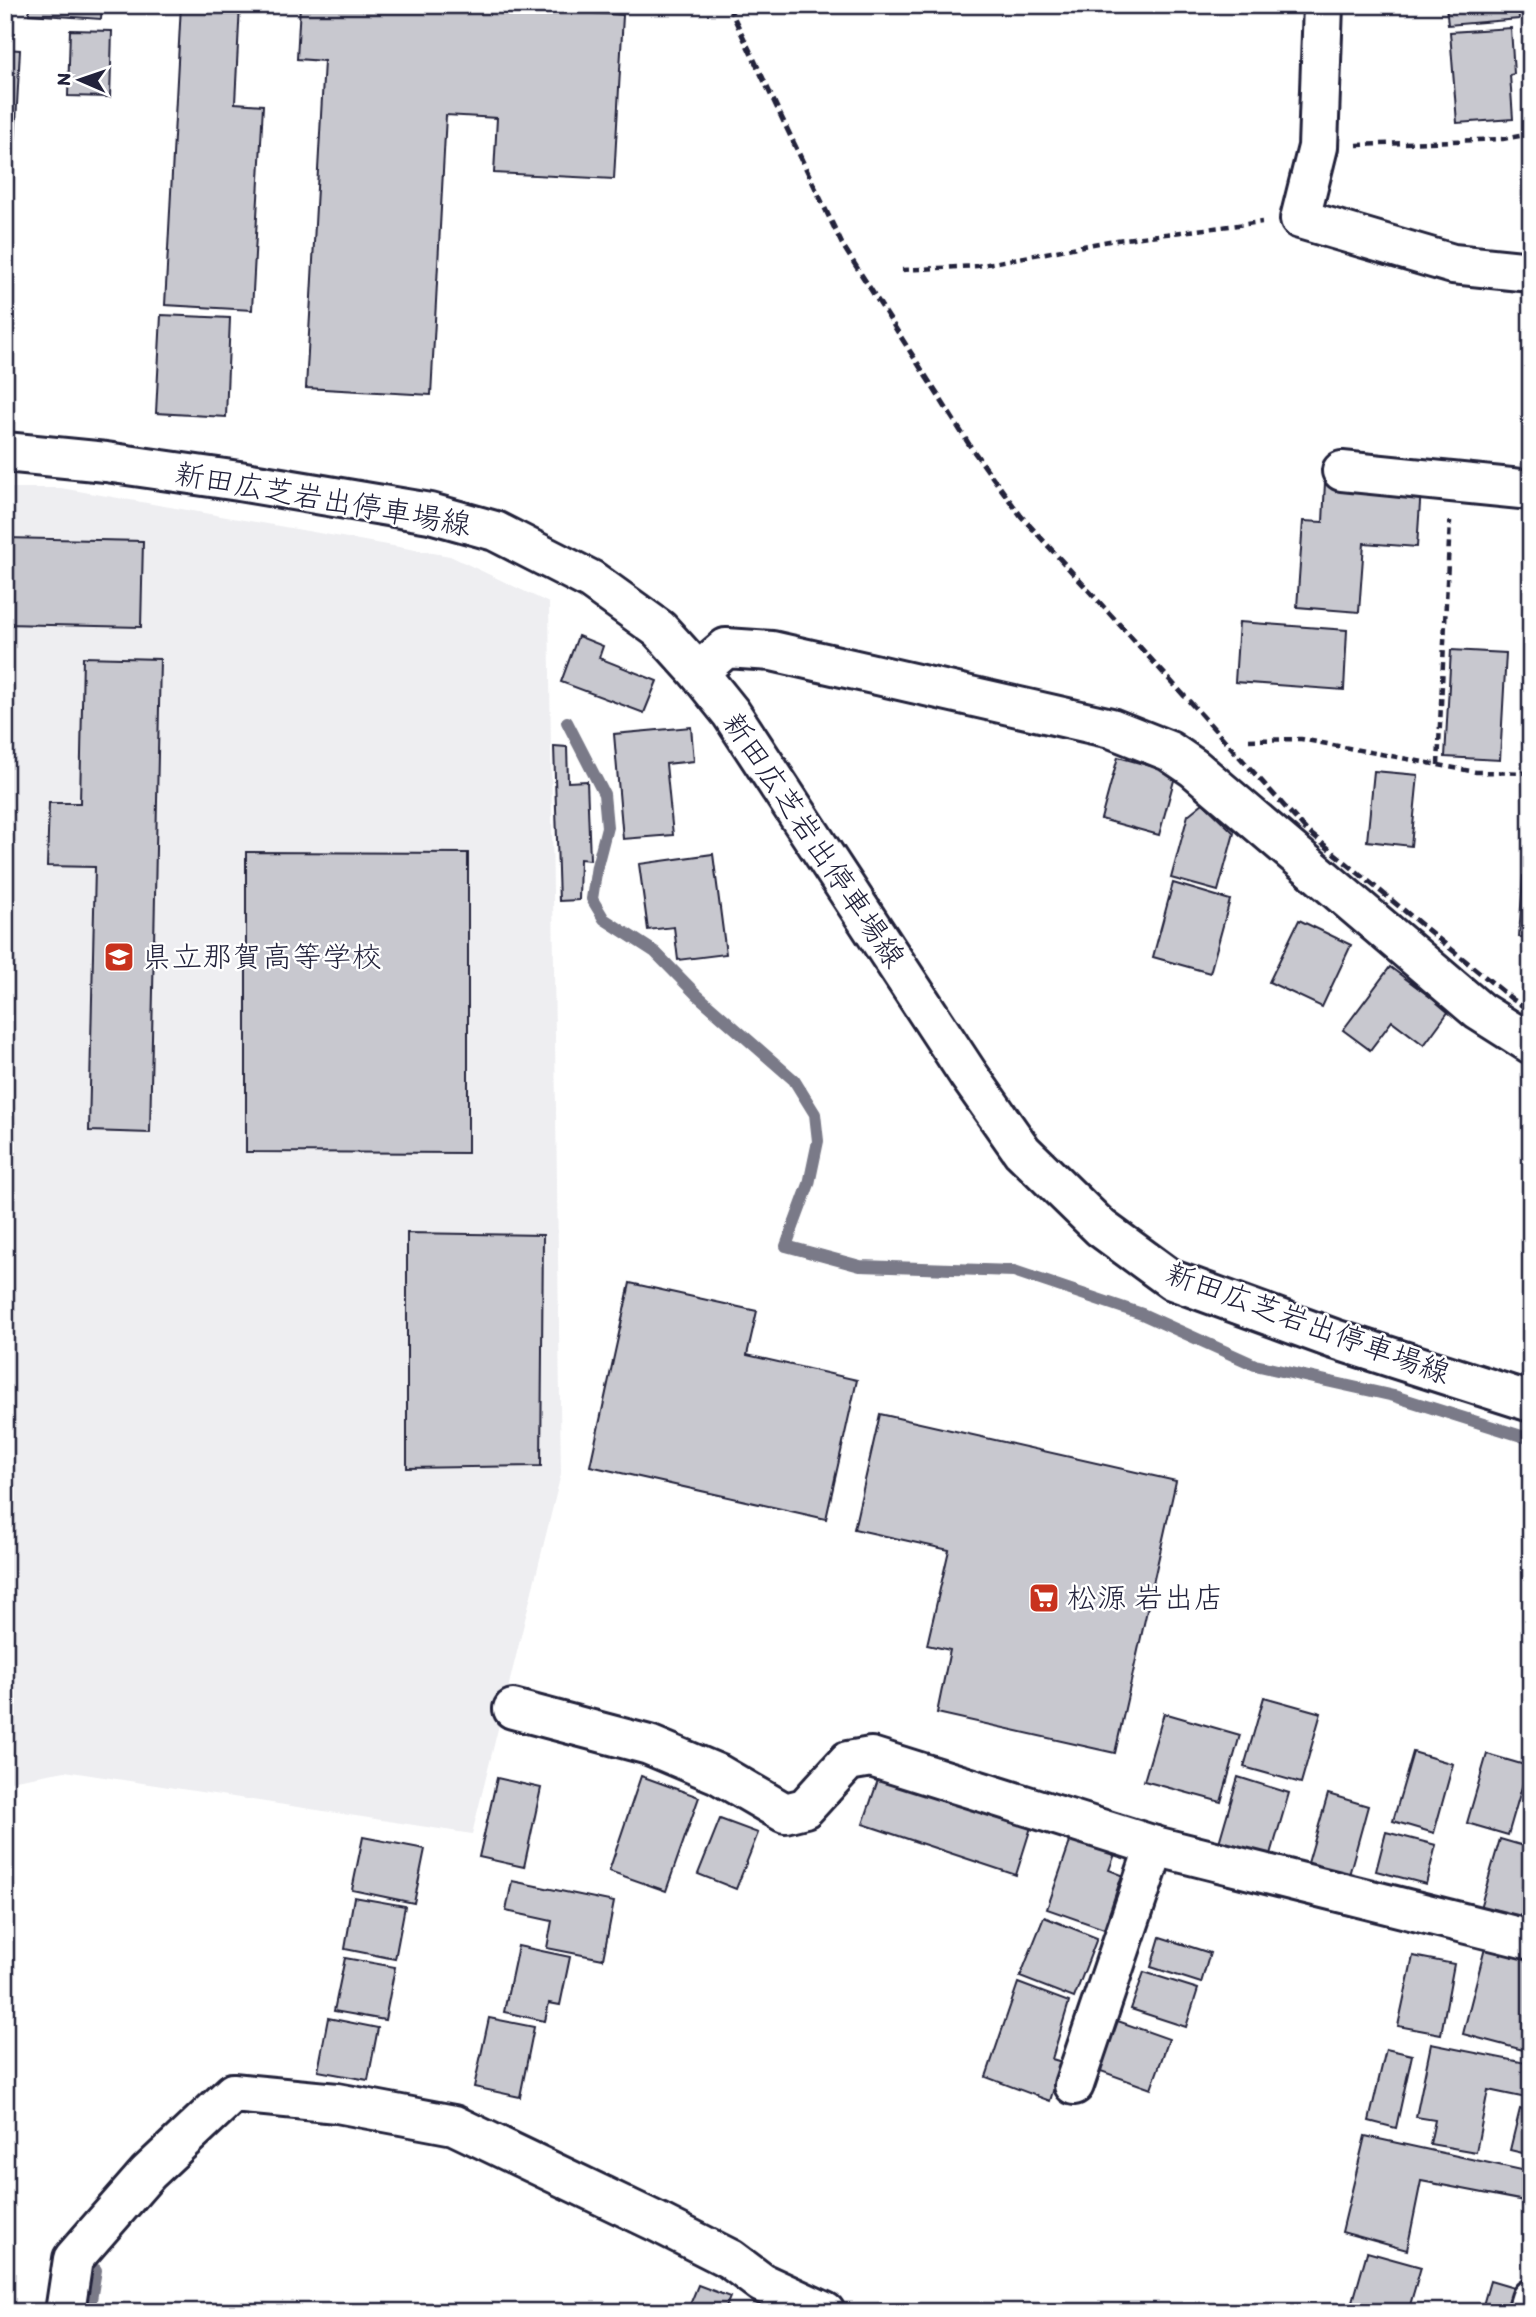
<svg xmlns="http://www.w3.org/2000/svg" width="1536" height="2317" font-family="Itim,'Klee One',sans-serif">
  <rect width="100%" height="100%" fill="#fff"/>
  <filter id="ink" filterUnits="userSpaceOnUse"><feTurbulence type="fractalNoise" baseFrequency=".0143" numOctaves="2"/><feDisplacementMap in="SourceGraphic" scale="14" xChannelSelector="R" yChannelSelector="G"/><feConvolveMatrix kernelMatrix="1 2 1 2 8 2 1 2 1" color-interpolation-filters="sRGB"/></filter>
  <g filter="url(#ink)">
    <path fill="#eeeef1" d="M5,488H61L450,556L549,603L561,1474L472,1834L65,1771L5,1782Z"/>
    <g fill="none" stroke-linecap="round" stroke-linejoin="round">
      <g stroke="#7a7a88" stroke-width="12">
        <path d="M567,722L604,794L607,827L597,866L592,899L604,919L655,952L697,995L794,1080L815,1114L818,1141L809,1184L786,1246L860,1266L1014,1271L1142,1314L1255,1365L1394,1396L1531,1439"/>
        <path d="M89,2312L96,2270"/>
      </g>
    </g>
    <g fill="#c8c8cf" stroke="#22223b" stroke-width="2">
      <path d="M29,5H102L101,19L29,14Z"/>
      <path d="M181,5H240L235,103L263,105L252,310L165,305Z"/>
      <path d="M300,5H467L623,15L614,179L494,173L497,118L446,115L431,395L306,388L324,61L297,59Z"/>
      <path d="M1446,5H1518L1519,19L1448,25Z"/>
      <path d="M1511,28L1514,74L1510,75L1513,119L1457,123L1450,32Z"/>
      <path d="M70,30L112,31L110,97L68,96Z"/>
      <path d="M5,49L20,50L5,324Z"/>
      <path d="M161,315L230,318L226,417L156,413Z"/>
      <path d="M1325,482L1421,488L1417,547L1364,543L1359,612L1297,607L1303,521L1323,522Z"/>
      <path d="M5,538L143,541L141,627L5,624Z"/>
      <path d="M1239,622L1347,630L1344,690L1235,682Z"/>
      <path d="M578,636L603,646L599,658L657,681L644,713L561,682Z"/>
      <path d="M1451,650L1506,653L1500,760L1445,757Z"/>
      <path d="M83,657L160,659L150,1133L89,1131L95,867L47,866L49,803H80Z"/>
      <path d="M691,727L694,761L666,764L673,835L623,839L614,734Z"/>
      <path d="M554,746L567,747L568,782L587,781L590,860L580,859L579,900L559,901Z"/>
      <path d="M1118,757L1176,773L1159,835L1101,819Z"/>
      <path d="M1374,771L1418,775L1411,846L1367,841Z"/>
      <path d="M1203,803L1234,833L1218,891L1171,878L1188,815Z"/>
      <path d="M246,852L468,853V1153L246,1152Z"/>
      <path d="M713,854L726,954L678,960L674,927L648,930L639,864Z"/>
      <path d="M1523,876L1531,877V938L1519,937Z"/>
      <path d="M1173,883L1230,900L1210,973L1153,957Z"/>
      <path d="M1299,920L1351,945L1322,1007L1269,982Z"/>
      <path d="M1390,967L1449,1011L1424,1045L1392,1021L1370,1050L1343,1030Z"/>
      <path d="M407,1233L543,1235L541,1466L407,1468Z"/>
      <path d="M630,1283L757,1311L747,1355L857,1380L826,1519L590,1466Z"/>
      <path d="M880,1414L1176,1481L1115,1753L937,1713L950,1650L927,1645L949,1550L854,1529Z"/>
      <path d="M1264,1697L1321,1713L1301,1783L1244,1767Z"/>
      <path d="M1164,1713L1240,1735L1221,1802L1144,1781Z"/>
      <path d="M1413,1752L1453,1764L1434,1833L1393,1821Z"/>
      <path d="M1487,1754L1528,1766L1508,1835L1467,1823Z"/>
      <path d="M880,1774L1032,1824L1016,1875L863,1824Z"/>
      <path d="M641,1776L699,1797L666,1891L609,1871Z"/>
      <path d="M1238,1777L1289,1793L1269,1861L1218,1846Z"/>
      <path d="M497,1778L541,1788L524,1867L479,1857Z"/>
      <path d="M1328,1794L1368,1806L1349,1875L1308,1863Z"/>
      <path d="M720,1819L758,1833L736,1889L698,1874Z"/>
      <path d="M1386,1832L1436,1845L1426,1884L1376,1871Z"/>
      <path d="M363,1837L425,1849L414,1903L352,1890Z"/>
      <path d="M1071,1839L1115,1854L1109,1870L1122,1875L1104,1929L1047,1909Z"/>
      <path d="M1500,1839L1531,1848V1885L1520,1920L1480,1908Z"/>
      <path d="M512,1881L614,1902L603,1959L547,1948L552,1921L506,1911Z"/>
      <path d="M354,1897L405,1906L395,1959L345,1949Z"/>
      <path d="M1044,1917L1097,1938L1074,1998L1020,1977Z"/>
      <path d="M1160,1937L1210,1953L1201,1983L1151,1967Z"/>
      <path d="M518,1946L570,1957L560,2005L549,2003L545,2021L504,2012Z"/>
      <path d="M1485,1948L1531,1959V1980L1528,1990L1531,1991V2038L1527,2051L1463,2034Z"/>
      <path d="M1413,1956L1454,1964L1441,2034L1398,2026Z"/>
      <path d="M345,1958L395,1967L385,2020L334,2011Z"/>
      <path d="M1144,1972L1198,1989L1186,2027L1131,2009Z"/>
      <path d="M1018,1983L1069,2002L1052,2059L1062,2062L1050,2101L986,2077Z"/>
      <path d="M328,2018L378,2028L368,2080L318,2071Z"/>
      <path d="M489,2018L534,2027L520,2097L474,2087Z"/>
      <path d="M1115,2020L1169,2039L1151,2089L1098,2070Z"/>
      <path d="M1431,2044L1531,2064V2099L1488,2090L1476,2152L1430,2144L1435,2120L1416,2117Z"/>
      <path d="M1386,2049L1412,2055L1396,2128L1369,2121Z"/>
      <path d="M1520,2109L1531,2112V2155L1510,2150Z"/>
      <path d="M1365,2136L1531,2172L1525,2201L1421,2181L1407,2250L1342,2232Z"/>
      <path d="M1367,2252L1421,2267L1408,2312H1350Z"/>
      <path d="M1490,2281L1524,2291L1518,2312H1481Z"/>
      <path d="M698,2285L730,2297L724,2312H687Z"/>
    </g>
    <g fill="none" stroke-linecap="round" stroke-linejoin="round">
      <g stroke="#22223b" stroke-width="44">
        <g id="minor">
          <path d="M1323,5L1318,147L1300,219L1453,264L1531,272"/>
          <path d="M1342,471L1531,490"/>
          <path d="M698,672L726,648L772,651L1111,728L1169,751L1194,768L1479,1011L1531,1044"/>
          <path d="M513,1709L649,1745L718,1774L785,1813L805,1808L848,1761L871,1757L1155,1846L1531,1940"/>
          <path d="M1074,2085L1155,1846"/>
          <path d="M65,2312L73,2259L148,2173L233,2093L337,2103L454,2125L657,2222L730,2259L762,2283L825,2312"/>
          <path d="M1527,2312L1531,2299"/>
        </g>
      </g>
      <g stroke="#22223b" stroke-width="44">
        <path id="major" d="M5,452L106,462L239,481L430,513L495,531L591,580L659,629L698,672L731,713L968,1074L1022,1151L1101,1228L1172,1280L1334,1339L1531,1402"/>
      </g>
      <g stroke="#22223b" stroke-width="4.5" stroke-dasharray="7 5" stroke-linecap="butt">
        <path d="M1357,145L1503,139L1531,134"/>
        <path d="M902,270L977,266L1109,241L1262,222"/>
        <path d="M1249,740L1301,739L1476,772L1531,773"/>
        <path d="M1438,765L1450,521"/>
      </g>
      <use href="#minor" stroke="#fff" stroke-width="38"/>
      <use href="#major" stroke="#fff" stroke-width="38"/>
      <path stroke="#22223b" stroke-width="5" stroke-dasharray="10 5" stroke-linecap="butt" d="M728,5L842,244L972,449L1021,516L1306,830L1512,999L1531,1011"/>
    </g>
  </g>
  <defs>
    <g id="school-square" transform="scale(1.575)"><rect x="-9" y="-9" width="18" height="18" rx="4" fill="#c8321e" stroke="#fff"/><path d="M0-5L7-2L0 1L-7-2ZM-4 1L0 2.5L4 1V4Q0 6-4 4Z" fill="#fff"/></g>
    <g id="supermarket-square" transform="scale(1.575)"><rect x="-9" y="-9" width="18" height="18" rx="4" fill="#c8321e" stroke="#fff"/><path d="M-6-5.5h2.5l.6 2H6L4.5 2H-2.5L-4.4-4H-6ZM-1.5 3.2a1.3 1.3 0 1 0 .1 0ZM3 3.2a1.3 1.3 0 1 0 .1 0Z" fill="#fff"/></g>
  </defs>
  <g fill-rule="evenodd">
    <use href="#school-square" x="119" y="957"/>
    <use href="#supermarket-square" x="1044" y="1598"/>
  </g>
  <g text-anchor="middle" stroke-width="5" stroke-linejoin="round" paint-order="stroke">
    <g font-size="30" fill="#22223b" stroke="#fff">
      <text transform="translate(323 499) rotate(10)" y="10">新田広芝岩出停車場線</text>
      <text transform="translate(814 840) rotate(56)" y="10">新田広芝岩出停車場線</text>
      <text transform="translate(1308 1323) rotate(20)" y="10">新田広芝岩出停車場線</text>
    </g>
    <g font-size="30" fill="#22223b" stroke="#fff" text-anchor="start">
      <text x="142" y="967">県立那賀高等学校</text>
      <text x="1067" y="1608">松源 岩出店</text>
    </g>
  </g>
  <rect width="1536" height="2317" fill="none" stroke="#fff" stroke-width="28"/>
  <rect x="14" y="14" width="1508" height="2289" fill="none" stroke="#22223b" stroke-width="2.5" filter="url(#ink)"/>
  <g transform="translate(80 80) rotate(272)" stroke="#ffffff" stroke-width="5" paint-order="stroke">
  <path d="M0-5L12 26L0 18L-12 26Z" fill="#22223b"/>
  <text y="-10" font-size="19" font-weight="bold" text-anchor="middle" fill="#22223b">N</text>
  </g>
</svg>
